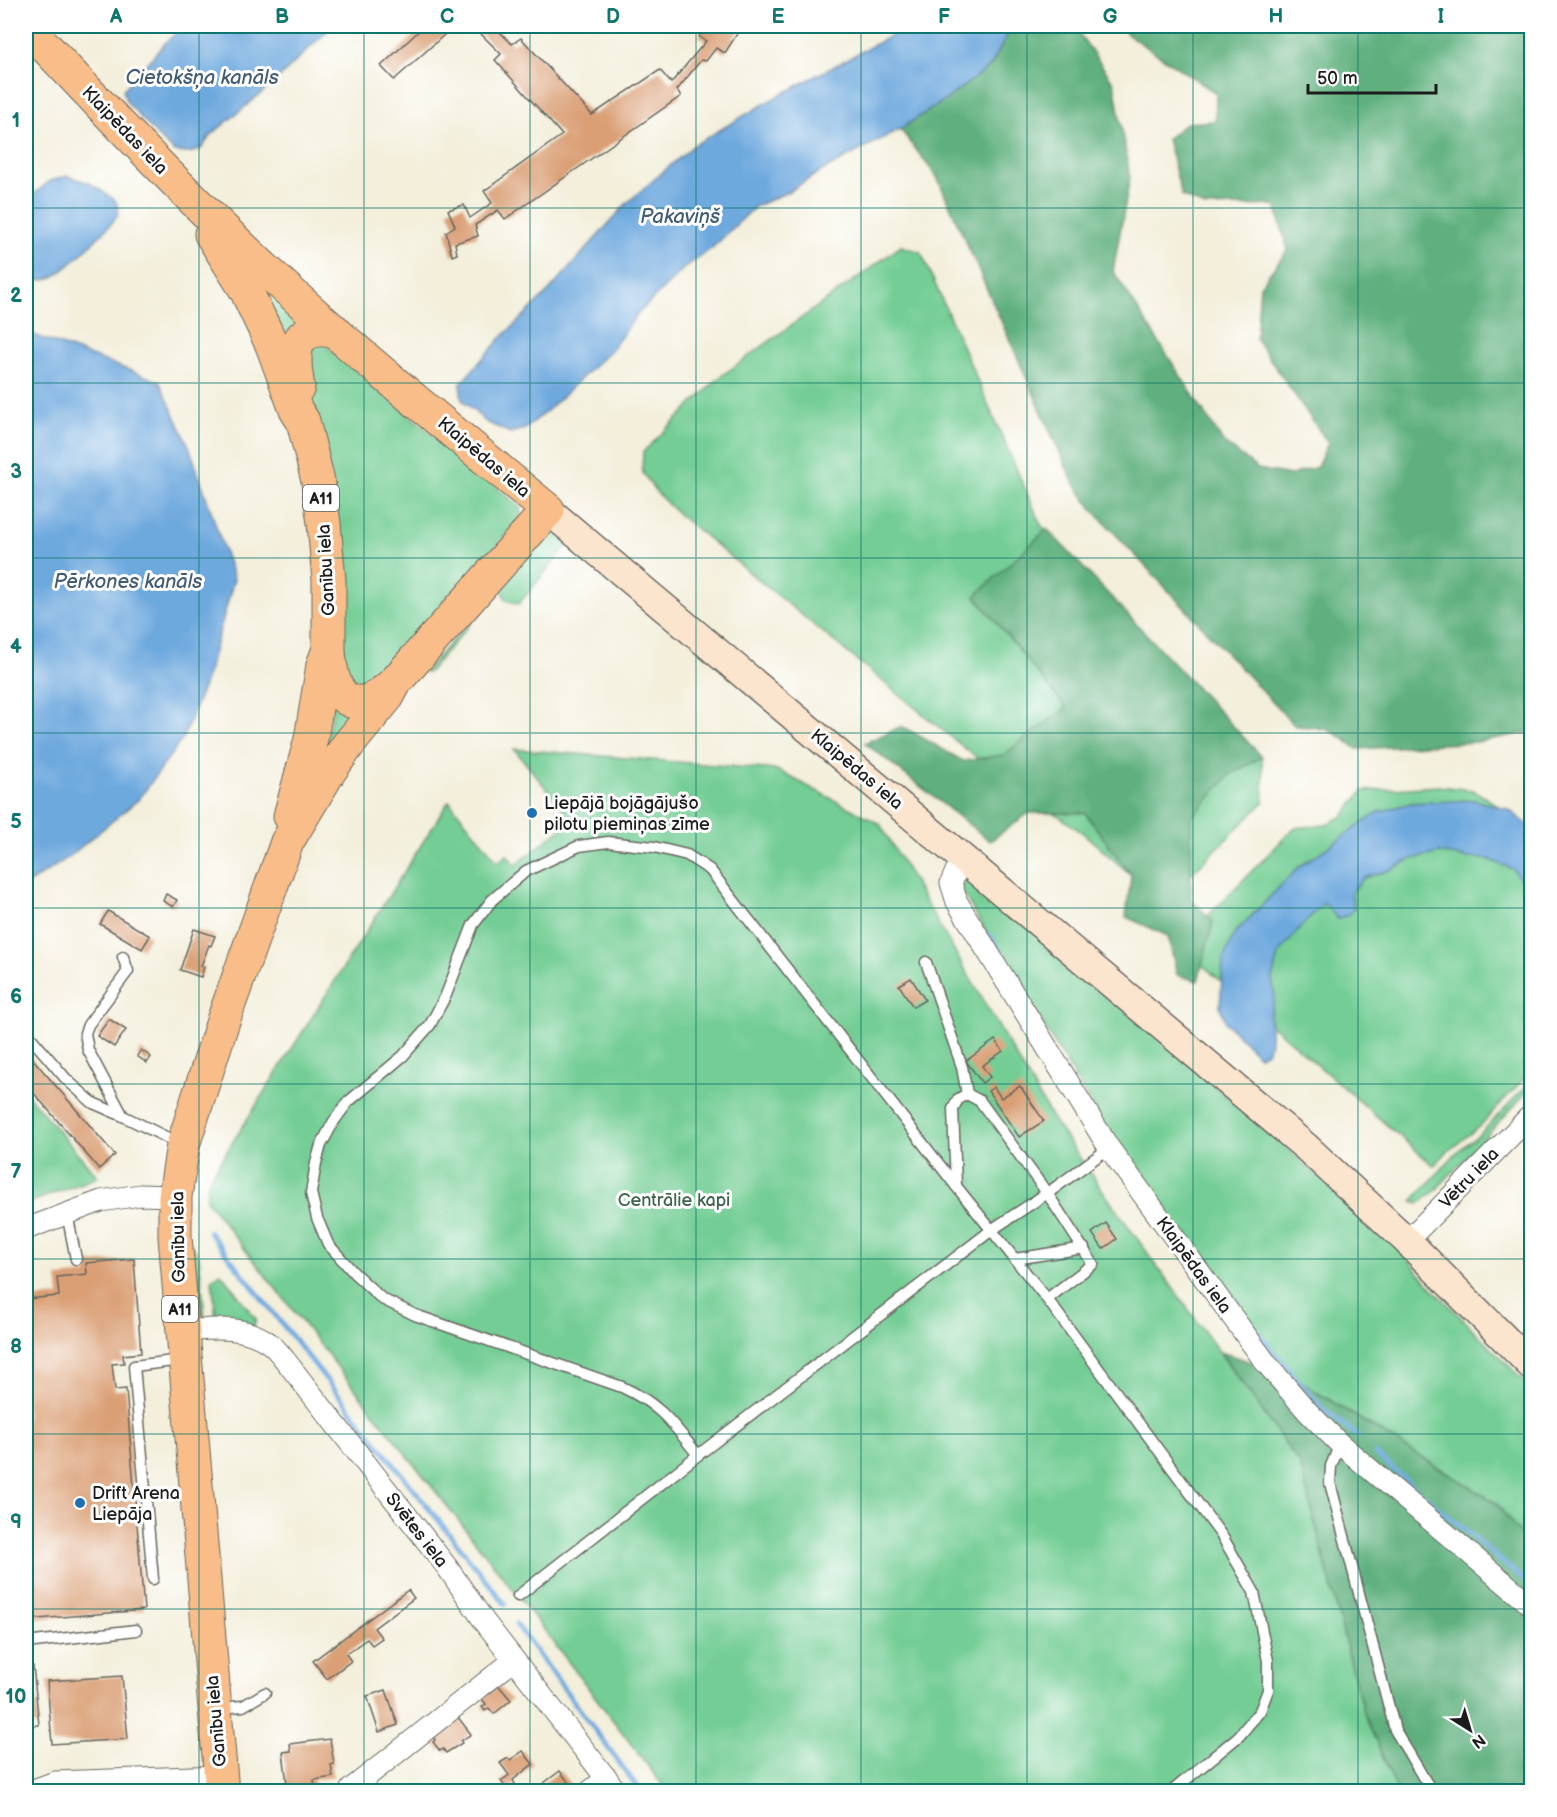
<svg xmlns="http://www.w3.org/2000/svg" width="1557" height="1817" font-family="'Balsamiq Sans',sans-serif">
  <rect width="100%" height="100%" fill="#fff"/>
  <filter id="ink" filterUnits="userSpaceOnUse"><feTurbulence type="fractalNoise" baseFrequency=".0167" numOctaves="2"/><feDisplacementMap in="SourceGraphic" scale="12" xChannelSelector="R" yChannelSelector="G"/><feConvolveMatrix kernelMatrix="1 2 1 2 8 2 1 2 1" color-interpolation-filters="sRGB"/></filter>
  <filter id="wash" filterUnits="userSpaceOnUse"><feTurbulence type="fractalNoise" baseFrequency=".008" numOctaves="4" result="noise"/><feDisplacementMap in="SourceGraphic" scale="24" xChannelSelector="R" yChannelSelector="G"/><feGaussianBlur stdDeviation="1.35" result="paint"/><feColorMatrix in="noise" values="0 0 0 0 0 0 0 0 0 0 0 0 0 0 0 0 0 1.4 0 .05"/><feComposite in="paint" operator="in"/></filter>
  <g filter="url(#wash)">
    <rect width="100%" height="100%" fill="#f3efdb"/>
    <g fill="#73cd94" stroke="#487458" stroke-width="1.5">
      <path d="M901,246L921,252L1041,525L1262,757L1264,802L1174,891L1153,894L1084,834L968,751L678,514L657,493L642,472L643,452L720,377Z"/>
      <path d="M259,281L311,325L289,343Z"/>
      <path d="M320,341L520,507L521,517L387,676L359,688L347,682L306,363L314,343Z"/>
      <path d="M551,534H559L570,542L519,604L506,600L500,585L543,535Z"/>
      <path d="M487,602V605L428,673L424,672Z"/>
      <path d="M333,701L359,710L328,744L327,742Z"/>
      <path d="M514,749L777,770L880,824L1052,1118L1113,1205L1300,1464L1363,1711L1395,1785L1400,1791H667L518,1596L206,1200L208,1181L449,801L498,862L507,855L516,865L572,820Z"/>
      <path d="M1438,786L1473,790L1504,809L1531,836V1071L1481,1125L1447,1152L1434,1166L1192,956L1186,938L1294,828L1326,825L1343,816L1363,791Z"/>
      <path d="M969,877L1258,1122L1396,1246L1436,1292L1531,1388V1548L1496,1503L1284,1372L1146,1194L959,887Z"/>
      <path d="M1531,1081V1088L1433,1193L1419,1203L1412,1201L1459,1150L1481,1133Z"/>
      <path d="M26,1093L98,1177L26,1204Z"/>
      <path d="M191,1244L199,1256L205,1318L196,1312Z"/>
      <path d="M221,1273L256,1319L253,1328L216,1318L212,1279Z"/>
    </g>
    <g fill="#5eb07e" stroke="#3d664d" stroke-width="1.5">
      <path d="M1012,26H1074L1114,83L1130,177L1113,271L1223,442L1258,469L1291,475L1317,467L1328,443L1256,339L1260,286L1288,250L1275,205L1205,207L1182,196L1167,139L1186,123L1215,121L1216,93L1127,34L1122,26H1531V732L1477,742L1357,749C1331,728 1327,728 1295,726L1092,509L1072,480L937,177L900,129L947,99L991,65Z"/>
      <path d="M1047,529L1262,757L1231,774L1191,818V900L1213,921L1198,981L1177,975L1168,936L1126,917L1131,875L1085,813H1029L990,841L865,743L902,726L963,761L1003,755L1066,708L975,596Z"/>
      <path d="M1220,1352L1284,1372L1496,1503L1531,1548V1791L1400,1792L1395,1785L1363,1711L1300,1464Z"/>
    </g>
    <g fill="#6ea9de" stroke="#45627d" stroke-width="1.5">
      <path d="M184,26H332L276,81L211,135L201,149L189,153L175,152L160,139L126,101L123,90L166,42Z"/>
      <path d="M909,26H1012L991,65L947,99L900,129L818,173L788,192L756,206L711,249L684,268L636,316L612,349L548,410L525,429L510,433L486,422L462,400L460,384L500,339L549,291L626,204L694,145L769,101Z"/>
      <path d="M67,176L90,183L115,200C117,204 119,209 118,214C115,223 64,272 53,277C44,281 34,281 26,277V201L50,181Z"/>
      <path d="M26,332L159,381L189,446L234,579L206,680L183,738L139,799L69,857L26,885Z"/>
      <path d="M1473,800L1508,809L1531,827V894L1513,869L1488,859L1467,858L1440,853L1412,859L1388,871L1364,878L1351,893L1354,908L1351,913L1338,919L1324,903L1304,923L1278,955L1272,979L1275,998L1270,1015V1042L1267,1052L1259,1056L1226,1023L1220,1007L1223,961L1234,934L1299,867L1379,812L1411,803Z"/>
    </g>
    <g fill="none" stroke-linecap="round" stroke-linejoin="round">
      <g stroke="#6ea9de" stroke-width="5">
        <path d="M989,934L1007,963"/>
        <path d="M209,1232L505,1604"/>
        <path d="M1232,1298L1257,1332L1322,1408L1358,1436"/>
        <path d="M1375,1454L1532,1587"/>
        <path d="M516,1624L641,1792"/>
      </g>
    </g>
    <g id="blocks">
      <g fill="#da9f75">
        <path d="M418,26H454L394,80L381,66L421,29Z"/>
        <path d="M473,26H494L512,44L521,38L592,115L660,70L671,83L706,41L699,37L706,26H742L725,53L716,48L706,61L701,60L677,90L681,96L505,219L498,210L475,225L478,236L455,243L457,254L452,256L446,232L455,226L448,210L464,205L470,218L492,203L484,191L562,135L495,60L501,54Z"/>
        <path d="M166,894L177,900L173,907L163,901Z"/>
        <path d="M108,911L150,936L142,949L100,924Z"/>
        <path d="M194,929L215,936L211,946L209,945L201,966L204,967L201,977L180,970Z"/>
        <path d="M911,978L925,1000L913,1007L899,985Z"/>
        <path d="M109,1019L126,1030L114,1047L97,1036Z"/>
        <path d="M995,1040L1003,1051L982,1066L990,1077L982,1083L966,1061Z"/>
        <path d="M141,1050L151,1057L147,1063L137,1056Z"/>
        <path d="M26,1051L115,1155L99,1169L26,1084Z"/>
        <path d="M1020,1086L1044,1121L1019,1137L988,1091L994,1087L1001,1098Z"/>
        <path d="M1106,1223L1117,1239L1103,1249L1092,1233Z"/>
        <path d="M134,1259L141,1353L123,1355L124,1363L112,1364L115,1390L126,1389L144,1610L26,1620V1299L59,1296L57,1277L87,1274L86,1263Z"/>
        <path d="M408,1590L414,1598L374,1628L382,1638L372,1645L367,1639L346,1654L351,1661L327,1679L313,1661Z"/>
        <path d="M33,1666L39,1725L26,1726V1668Z"/>
        <path d="M122,1676L128,1739L52,1744L47,1681Z"/>
        <path d="M499,1686L511,1700L494,1714L489,1708L485,1711L482,1707L486,1704L482,1699Z"/>
        <path d="M386,1690L398,1725L379,1732L367,1696Z"/>
        <path d="M457,1716L471,1734L461,1741L462,1743L446,1753L443,1749L440,1751L433,1742L435,1740L433,1736Z"/>
        <path d="M330,1739L334,1764L331,1765L333,1777L314,1780L316,1792H288L283,1752L291,1751L290,1744Z"/>
        <path d="M523,1751L533,1764L513,1780L515,1784L507,1790L501,1781L509,1775L500,1763L508,1758L510,1760Z"/>
        <path d="M560,1771L576,1792H544L540,1786Z"/>
      </g>
    </g>
  </g>
  <g filter="url(#ink)">
    <use href="#blocks" fill-opacity="0" stroke="#67665f" stroke-width="1.5"/>
    <g fill="none" stroke-linecap="round" stroke-linejoin="round">
      <g stroke="#67665f" stroke-width="13">
        <g id="service">
          <path d="M926,962L962,1067L967,1094"/>
          <path d="M26,1032L67,1080L93,1103L123,1116L180,1144"/>
          <path d="M123,1116L88,1050L85,1033L88,1025L128,971L123,957"/>
          <path d="M956,1186L953,1109L958,1099L967,1094L980,1101L1047,1193L1093,1264L1047,1299"/>
          <path d="M67,1213L76,1259"/>
          <path d="M1015,1259L1084,1248"/>
          <path d="M1340,1444L1331,1466L1330,1483L1395,1730L1432,1792"/>
          <path d="M698,1455C672,1423 661,1405 622,1387L415,1315L382,1299L354,1273L328,1244L317,1218L311,1193L316,1163L321,1145L334,1121L348,1102L403,1056L430,1025L446,995L473,925L492,900L526,871L579,846L608,842L654,847L687,855L710,870L956,1186L1047,1299L1222,1536L1254,1592L1268,1661V1690L1260,1711L1239,1736L1171,1792"/>
          <path d="M153,1579L134,1366L181,1360"/>
          <path d="M518,1596L698,1455L993,1229L1052,1190L1109,1148"/>
          <path d="M26,1643L136,1630"/>
          <path d="M218,1708L243,1706L265,1693"/>
        </g>
      </g>
      <g stroke="#67665f" stroke-width="23">
        <g id="minor">
          <path d="M968,861L957,869L951,883L957,902L1109,1148L1266,1363L1307,1411L1340,1444L1532,1606"/>
          <path d="M26,1229L101,1201L140,1195L175,1196"/>
          <path d="M1407,1241L1532,1114"/>
          <path d="M182,1331C212,1329 242,1324 269,1343C275,1347 280,1354 285,1360L447,1567L484,1621L617,1792"/>
          <path d="M351,1789L514,1660"/>
          <path d="M28,1792L55,1782L220,1776"/>
          <path d="M589,1792L607,1778"/>
        </g>
      </g>
      <g stroke="#67665f" stroke-width="31">
        <path id="secondary" d="M548,510L1306,1147L1407,1241L1532,1366"/>
      </g>
      <g stroke="#67665f" stroke-width="35">
        <g id="trunk">
          <path d="M26,26C98,103 171,180 248,253C343,343 446,426 548,510L396,681L388,696L348,745L329,772L287,842L223,1021L183,1145L175,1196V1237L222,1792"/>
          <path d="M211,234L246,290L272,345L296,410L303,421L318,481L324,523L329,581V649L323,665L311,739L290,816"/>
          <path d="M298,387C292,353 291,324 335,331"/>
          <path d="M329,652C330,661 331,671 334,680C346,715 372,703 393,684"/>
        </g>
      </g>
      <use href="#service" stroke="#fff" stroke-width="10"/>
      <use href="#minor" stroke="#fff" stroke-width="21"/>
      <use href="#secondary" stroke="#fce5cf" stroke-width="28"/>
      <use href="#trunk" stroke="#f8bd88" stroke-width="33"/>
    </g>
  </g>
  <path fill="none" stroke="#0f766e" stroke-width="1.5" stroke-opacity="0.55" d="M199,26V1792M364,26V1792M530,26V1792M696,26V1792M861,26V1792M1027,26V1792M1193,26V1792M1358,26V1792M26,208H1532M26,383H1532M26,558H1532M26,733H1532M26,908H1532M26,1084H1532M26,1259H1532M26,1434H1532M26,1609H1532"/>
  <g fill="#1f6fb2" stroke="#fff" stroke-width="2">
    <circle cx="532" cy="813" r="6"/>
    <circle cx="80" cy="1503" r="6"/>
  </g>
  <g text-anchor="middle" stroke-width="6" stroke-linejoin="round" paint-order="stroke">
    <g fill="#fff" stroke="#606060" stroke-width="1.5">
      <rect x="303" y="485" width="36" height="26" rx="4.5"/>
      <rect x="162" y="1296" width="36" height="26" rx="4.5"/>
    </g>
    <g font-size="16" font-weight="bold" fill="#1c1c1c">
      <text x="321" y="504">A11</text>
      <text x="180" y="1315">A11</text>
    </g>
    <g font-size="18" fill="#1c1c1c" stroke="#fff">
      <text transform="translate(125 130) rotate(46)" y="6">Klaipēdas iela</text>
      <text transform="translate(484 457) rotate(40)" y="6">Klaipēdas iela</text>
      <text transform="translate(326 570) rotate(-93)" y="6">Ganību iela</text>
      <text transform="translate(857 769) rotate(40)" y="6">Klaipēdas iela</text>
      <text transform="translate(1469 1178) rotate(-46)" y="6">Vētru iela</text>
      <text transform="translate(178 1237) rotate(-91)" y="6">Ganību iela</text>
      <text transform="translate(1194 1265) rotate(54)" y="6">Klaipēdas iela</text>
      <text transform="translate(417 1530) rotate(52)" y="6">Svētes iela</text>
      <text transform="translate(216 1721) rotate(-95)" y="6">Ganību iela</text>
    </g>
    <g font-size="18" fill="#1c1c1c" stroke="#fff" text-anchor="start">
      <text x="544" y="809">Liepājā bojāgājušo<tspan x="544" dy="21">pilotu piemiņas zīme</tspan></text>
      <text x="92" y="1499">Drift Arena<tspan x="92" dy="21">Liepāja</tspan></text>
    </g>
    <g font-size="18" fill="#3f634c" stroke="#fff">
      <text x="674" y="1206">Centrālie kapi</text>
    </g>
    <g font-size="20" font-style="italic" fill="#415b73" stroke="#fff">
      <text x="202" y="84">Cietokšņa kanāls</text>
      <text x="680" y="223">Pakaviņš</text>
      <text x="128" y="588">Pērkones kanāls</text>
    </g>
  </g>
  <rect width="1557" height="1817" fill="none" stroke="#fff" stroke-width="66"/>
  <g transform="translate(1470 1730) rotate(143)" stroke="#ffffff" stroke-width="4.5" paint-order="stroke">
  <path d="M0-4.5L10 22L0 15L-10 22Z" fill="#1c1c1c"/>
  <text y="-9" font-size="16" font-weight="bold" text-anchor="middle" fill="#1c1c1c">N</text>
  </g>
  <path d="M1308 84v9h128v-9" fill="none" stroke="#1c1c1c" stroke-width="3"/>
  <text x="1317" y="84" font-size="18" fill="#1c1c1c" stroke="#ffffff" stroke-width="4.5" paint-order="stroke">50 m</text>
  <rect x="33" y="33" width="1491" height="1751" fill="none" stroke="#0f766e" stroke-width="2"/>
  <g font-size="20" text-anchor="middle" font-weight="bold" fill="#0f766e">
    <text x="116" y="23">A</text>
    <text x="282" y="23">B</text>
    <text x="447" y="23">C</text>
    <text x="613" y="23">D</text>
    <text x="778" y="23">E</text>
    <text x="944" y="23">F</text>
    <text x="1110" y="23">G</text>
    <text x="1276" y="23">H</text>
    <text x="1441" y="23">I</text>
    <text x="16" y="127">1</text>
    <text x="16" y="302">2</text>
    <text x="16" y="478">3</text>
    <text x="16" y="653">4</text>
    <text x="16" y="828">5</text>
    <text x="16" y="1003">6</text>
    <text x="16" y="1178">7</text>
    <text x="16" y="1353">8</text>
    <text x="16" y="1528">9</text>
    <text x="16" y="1703">10</text>
  </g>
</svg>
